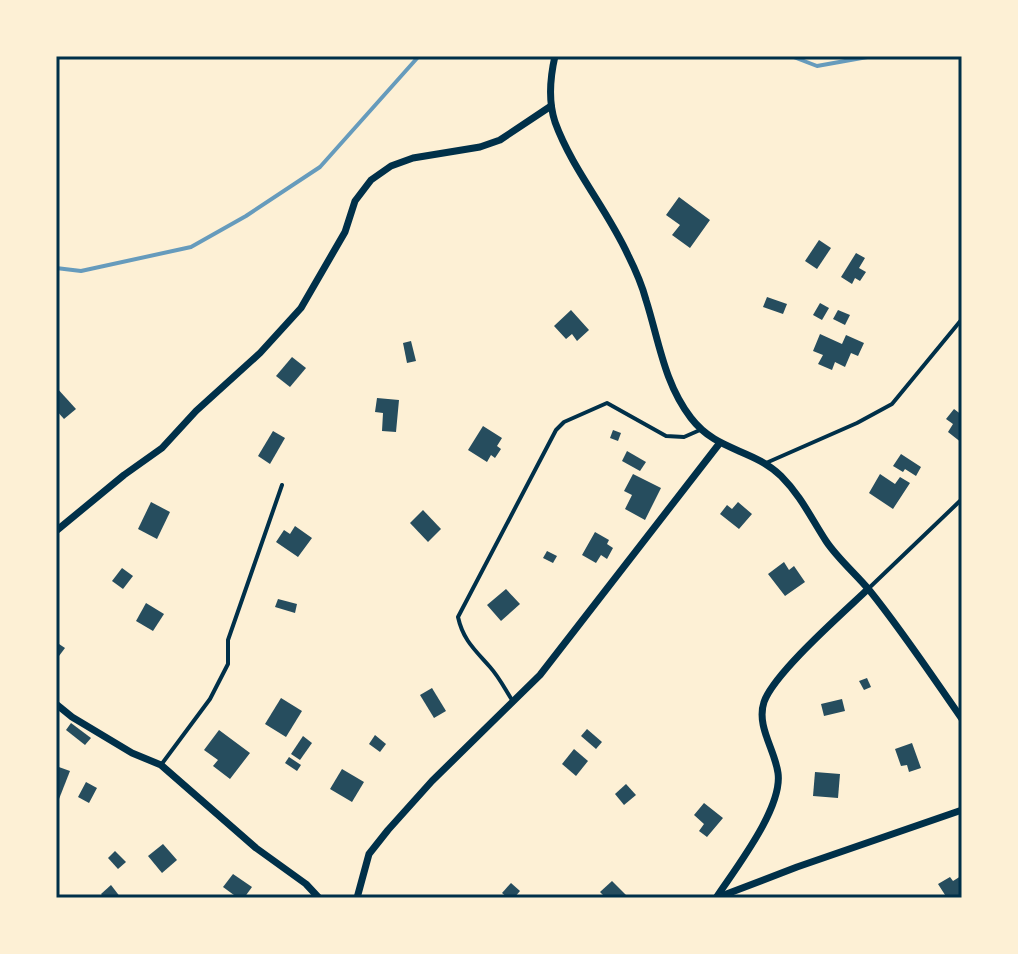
<svg xmlns="http://www.w3.org/2000/svg" width="1018" height="954" font-family="Signika,sans-serif">
  <rect width="100%" height="100%" fill="#fdf0d5"/>
  <g fill="none" stroke-linecap="round" stroke-linejoin="round">
    <g stroke="#669bbc" stroke-width="4">
      <path d="M791,56L817,66L873,56"/>
      <path d="M56,268L81,271L191,247L246,216L320,167L419,56"/>
    </g>
  </g>
  <g fill="#264d5e">
    <path d="M679,197L710,220L690,248L672,235L680,225L666,215Z"/>
    <path d="M819,240L831,248L817,269L805,261Z"/>
    <path d="M856,253L865,258L859,268L866,272L860,281L855,278L852,284L841,277Z"/>
    <path d="M767,297L787,304L783,314L763,307Z"/>
    <path d="M820,303L829,308L822,320L813,315Z"/>
    <path d="M571,310L589,330L577,341L572,334L566,339L554,326Z"/>
    <path d="M838,310L850,315L845,325L833,319Z"/>
    <path d="M820,334L842,344L846,335L864,343L858,356L851,353L845,367L835,362L832,370L818,364L823,355L813,351Z"/>
    <path d="M411,341L416,361L407,363L403,343Z"/>
    <path d="M292,357L306,368L290,387L276,376Z"/>
    <path d="M56,387L76,409L64,419L56,410Z"/>
    <path d="M377,398L399,400L396,432L382,431L383,413L375,412Z"/>
    <path d="M954,409L962,415V443L948,432L953,424L946,419Z"/>
    <path d="M483,426L502,438L497,446L501,449L495,458L491,455L487,462L468,450Z"/>
    <path d="M613,430L621,433L618,441L610,438Z"/>
    <path d="M273,431L285,438L270,464L258,456Z"/>
    <path d="M627,451L646,462L640,471L622,461Z"/>
    <path d="M901,454L921,467L916,476L905,469L903,472L893,466Z"/>
    <path d="M633,474L661,488L645,520L625,509L632,495L624,491Z"/>
    <path d="M880,474L895,484L900,477L910,483L893,509L869,493Z"/>
    <path d="M151,502L170,512L157,539L138,529Z"/>
    <path d="M738,502L752,514L739,529L720,514L727,505L732,509Z"/>
    <path d="M423,510L441,529L428,542L410,523Z"/>
    <path d="M295,526L312,538L298,557L276,542L284,530L290,534Z"/>
    <path d="M595,532L609,540L607,544L613,548L607,559L601,555L596,563L582,555Z"/>
    <path d="M547,551L557,556L553,563L543,558Z"/>
    <path d="M784,562L789,570L794,566L805,582L785,596L768,574Z"/>
    <path d="M122,568L133,576L123,589L112,581Z"/>
    <path d="M506,589L520,604L501,621L487,605Z"/>
    <path d="M278,599L297,604L295,613L275,607Z"/>
    <path d="M146,603L164,614L153,631L136,621Z"/>
    <path d="M56,642L65,648L56,660Z"/>
    <path d="M867,678L871,687L864,690L859,681Z"/>
    <path d="M432,688L446,711L434,718L420,695Z"/>
    <path d="M281,698L302,711L286,737L265,724Z"/>
    <path d="M842,699L845,711L824,716L821,704Z"/>
    <path d="M71,723L91,738L85,745L66,730Z"/>
    <path d="M587,729L602,742L596,749L581,736Z"/>
    <path d="M219,730L250,753L230,779L213,766L218,760L204,750Z"/>
    <path d="M375,735L386,744L380,752L369,744Z"/>
    <path d="M303,736L312,743L300,760L291,754Z"/>
    <path d="M912,743L921,768L909,772L907,765L901,766L895,749Z"/>
    <path d="M574,749L588,761L576,776L562,764Z"/>
    <path d="M289,757L301,765L297,771L285,763Z"/>
    <path d="M56,766L70,771L59,799L56,798Z"/>
    <path d="M342,769L364,782L352,802L330,789Z"/>
    <path d="M815,772L840,774L838,798L813,796Z"/>
    <path d="M86,782L97,788L89,803L78,797Z"/>
    <path d="M626,784L636,795L624,805L615,794Z"/>
    <path d="M704,803L723,818L707,837L699,831L704,824L694,815Z"/>
    <path d="M163,844L177,860L162,873L148,856Z"/>
    <path d="M115,851L126,862L118,869L108,858Z"/>
    <path d="M233,874L252,887L244,898H238L223,887Z"/>
    <path d="M961,876L962,898H947L938,884L950,877L953,881Z"/>
    <path d="M612,881L629,898H606L600,892Z"/>
    <path d="M511,883L520,891L514,898H508L502,893Z"/>
    <path d="M111,885L121,898H104L101,894Z"/>
  </g>
  <g fill="none" stroke-linecap="round" stroke-linejoin="round">
    <g stroke="#003049" stroke-width="4">
      <path d="M766,463L857,423L892,404L962,319"/>
      <path d="M868,589L962,499"/>
      <path d="M512,700C505,689 499,677 490,667C475,650 463,640 458,617L556,430L564,422L607,403L666,436L684,437L700,430"/>
      <path d="M161,765L210,699L228,664V640L282,485"/>
    </g>
    <g stroke="#003049" stroke-width="7">
      <path d="M555,56C550,78 548,101 555,122C572,169 607,209 628,255C635,269 642,285 646,300C659,341 664,383 691,418C717,452 752,448 781,476C801,496 811,518 826,541C838,559 856,574 870,591C903,632 932,676 962,719"/>
      <path d="M56,531L124,475L162,448L196,411L260,353L301,308L345,232L355,201L371,180L391,166L413,158L480,147L500,140L551,106"/>
      <path d="M56,704L72,717L132,753L161,765L256,848L306,884L319,898"/>
      <path d="M357,898L369,854L388,830L432,781L540,675L719,444"/>
      <path d="M716,898C735,869 783,808 778,773C775,750 756,726 764,702C774,673 844,612 868,589"/>
      <path d="M716,898L797,867L962,810"/>
    </g>
  </g>
  <rect width="1018" height="954" fill="none" stroke="#fdf0d5" stroke-width="116"/>
  <rect x="58" y="58" width="902" height="838" fill="none" stroke="#003049" stroke-width="3"/>
</svg>
